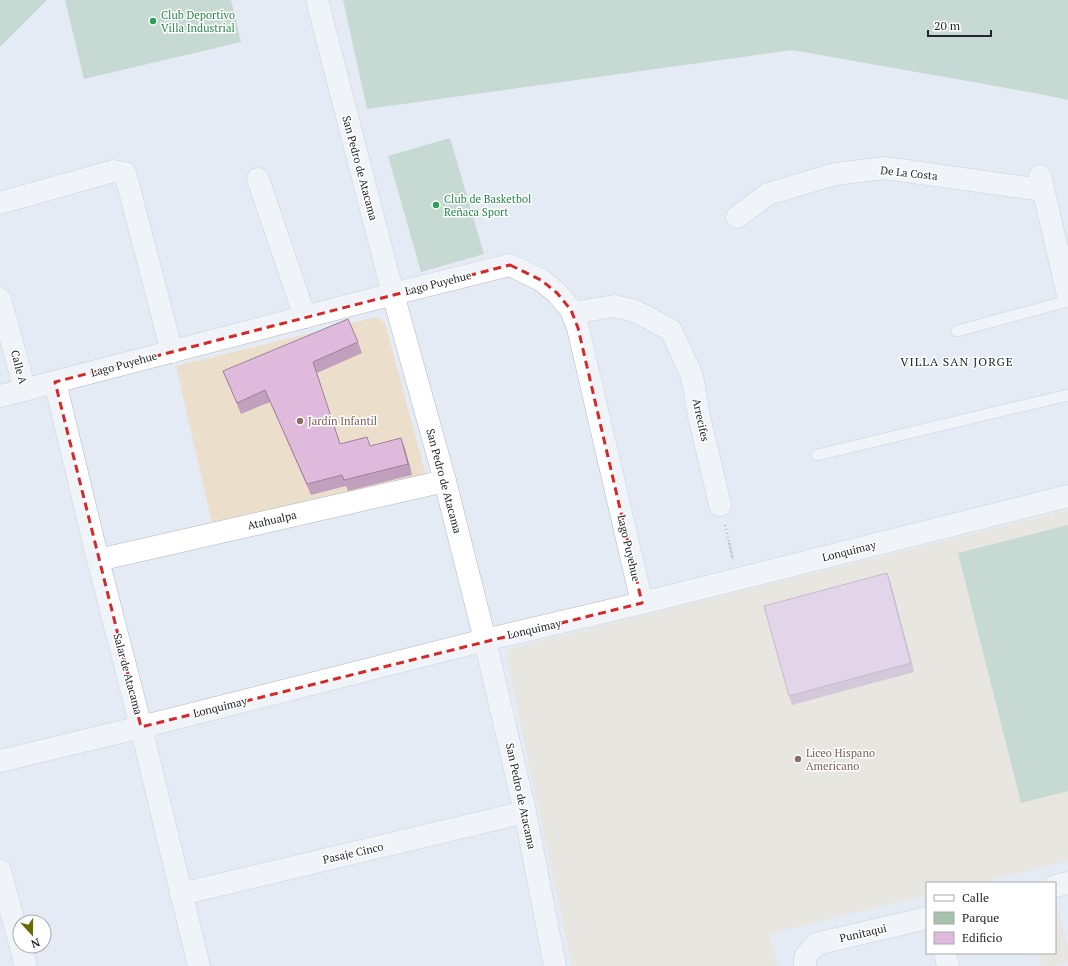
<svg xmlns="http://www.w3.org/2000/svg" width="1068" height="966" font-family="'PT Serif',serif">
  <rect width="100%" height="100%" fill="#e4ebf4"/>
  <g fill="#ebdfcb">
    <path d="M376,317L385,323L426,476L212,523L176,366Z"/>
    <path d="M1068,510V861L978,883H927V895L769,934L778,966H572L506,656L511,648Z"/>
    <path d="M1058,909L1068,948V963L1055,966H1041L1038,953H1055V910Z"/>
  </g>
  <g fill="#a3c4ab">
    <path d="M0,0H47L0,47Z"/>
    <path d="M65,0H231L241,42L84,79Z"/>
    <path d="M343,0H1068V100L1040,94L792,50L367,109Z"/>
    <path d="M450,138L484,254L421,272L388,156Z"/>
    <path d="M1068,525V791L1021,803L958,553Z"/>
  </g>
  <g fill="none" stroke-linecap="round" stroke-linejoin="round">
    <g stroke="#afb6be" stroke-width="12">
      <g id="service">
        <path d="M957,331L1068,301"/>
        <path d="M817,455L1068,395"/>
      </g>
    </g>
    <g stroke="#afb6be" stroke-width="23">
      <g id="minor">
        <path d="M1040,176L1068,295"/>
        <path d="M258,179L305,317"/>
        <path d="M0,203L113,171L125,173L172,352"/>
        <path d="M737,217L768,194L835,174L885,168L1043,190"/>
        <path d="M0,299L25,390"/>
        <path d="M572,313L614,306L635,311L671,330L692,376L699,416L720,505"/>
        <path d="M55,382L98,560L141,727L199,966"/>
        <path d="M0,396L393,294L510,265L541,280L557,293L571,310L578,328L642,603"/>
        <path d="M98,560L445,481"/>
        <path d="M0,761L141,727L485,640"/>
        <path d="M0,871L20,944"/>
        <path d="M1055,886L1068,883"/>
        <path d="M181,894L525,812"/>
        <path d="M21,946L25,963"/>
        <path d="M945,953L948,966"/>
        <path d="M805,966V957L816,944L927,918"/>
      </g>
    </g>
    <g stroke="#afb6be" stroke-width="23">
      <g id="tertiary">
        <path d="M317,0L393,294L445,481L485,640L525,812L555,966"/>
        <path d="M485,640L642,603L1068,496"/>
      </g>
    </g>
    <g stroke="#7d8288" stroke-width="2.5" stroke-dasharray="1 3" stroke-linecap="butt">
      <path d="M725,525L733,559"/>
      <path d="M729,543L733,559"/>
    </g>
    <use href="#service" stroke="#fff" stroke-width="11"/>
    <use href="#minor" stroke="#fff" stroke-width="22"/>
    <use href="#tertiary" stroke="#fff" stroke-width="22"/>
  </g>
  <g fill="#c1a0bd">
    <path d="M358,342L362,353L317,373L340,444L371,446L401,438L412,475L348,491L346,486L311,495L270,402L241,414L223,371Z"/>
    <path d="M890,581L914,672L792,705L789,696Z"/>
  </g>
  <g fill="#9d829a">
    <path d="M401,438L405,449L412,475L408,464Z"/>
    <path d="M887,573L890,581L914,672L911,663Z"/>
  </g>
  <g fill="#e0badc" stroke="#9d829a">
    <path d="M348,319L358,342L313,362L340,444L367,437L370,446L401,438L408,464L344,480L342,475L307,484L265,390L237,403L223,371Z"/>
    <path d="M887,573L911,663L789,696L764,606Z"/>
  </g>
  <path d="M0 0H1068V966H0ZM510,265L541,280L557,293L571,310L578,328L642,603L141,727L55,382Z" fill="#e4ebf4" fill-opacity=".55" fill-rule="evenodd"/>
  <path fill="none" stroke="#d62828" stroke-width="3" stroke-dasharray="8 5" stroke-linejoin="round" d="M510,265L541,280L557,293L571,310L578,328L642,603L141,727L55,382Z"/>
  <g fill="#2e9e5b" stroke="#fff" stroke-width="1.5">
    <circle cx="153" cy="21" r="4"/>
    <circle cx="436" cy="205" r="4"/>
  </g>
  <g fill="#8d6e63" stroke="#fff" stroke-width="1.5">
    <circle cx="300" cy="421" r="4"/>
    <circle cx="798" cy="759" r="4"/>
  </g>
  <g text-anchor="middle" stroke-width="3" stroke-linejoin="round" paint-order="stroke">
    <g font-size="11" fill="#27864d" stroke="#fff" text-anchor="start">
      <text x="161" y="19">Club Deportivo<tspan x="161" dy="13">Villa Industrial</tspan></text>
      <text x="444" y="203">Club de Basketbol<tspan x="444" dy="13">Reñaca Sport</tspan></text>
    </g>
    <g font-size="11" fill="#24272a" stroke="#fff">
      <text transform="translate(360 168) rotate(75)" y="4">San Pedro de Atacama</text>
      <text transform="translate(909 173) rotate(6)" y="4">De La Costa</text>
      <text transform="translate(438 283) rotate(-14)" y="4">Lago Puyehue</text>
      <text transform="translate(124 364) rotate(-15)" y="4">Lago Puyehue</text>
      <text transform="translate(19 367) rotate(75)" y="4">Calle A</text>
      <text transform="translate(701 420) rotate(78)" y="4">Arrecifes</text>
      <text transform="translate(444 481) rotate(75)" y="4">San Pedro de Atacama</text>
      <text transform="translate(272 520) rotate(-13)" y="4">Atahualpa</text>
      <text transform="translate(629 548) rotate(77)" y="4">Lago Puyehue</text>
      <text transform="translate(849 551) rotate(-14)" y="4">Lonquimay</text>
      <text transform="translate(534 629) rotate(-13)" y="4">Lonquimay</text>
      <text transform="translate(128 674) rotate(75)" y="4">Salar de Atacama</text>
      <text transform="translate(220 707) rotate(-14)" y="4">Lonquimay</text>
      <text transform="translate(521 796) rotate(78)" y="4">San Pedro de Atacama</text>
      <text transform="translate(353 853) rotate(-13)" y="4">Pasaje Cinco</text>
      <text transform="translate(863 933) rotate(-13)" y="4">Punitaqui</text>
    </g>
    <g font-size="11" fill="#785e54" stroke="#fff" text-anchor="start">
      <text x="308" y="425">Jardín Infantil</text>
      <text x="806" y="757">Liceo Hispano<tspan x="806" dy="13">Americano</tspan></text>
    </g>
    <g font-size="12" letter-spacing="1" fill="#24272a" stroke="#fff">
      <text x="957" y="366">VILLA SAN JORGE</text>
    </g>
  </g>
  <rect x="926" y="882" width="130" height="72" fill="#ffffff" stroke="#a7a9aa"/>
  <rect x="934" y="895" width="20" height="6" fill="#ffffff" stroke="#a7a9aa"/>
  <text x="962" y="902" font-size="12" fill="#24272a">Calle</text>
  <rect x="934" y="912" width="20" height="12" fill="#a3c4ab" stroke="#a7a9aa"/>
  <text x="962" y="922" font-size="12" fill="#24272a">Parque</text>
  <rect x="934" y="932" width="20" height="12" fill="#e0badc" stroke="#a7a9aa"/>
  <text x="962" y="942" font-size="12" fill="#24272a">Edificio</text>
  <g transform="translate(32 934) rotate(159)"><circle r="19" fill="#ffffff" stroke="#a7a9aa"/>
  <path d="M0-3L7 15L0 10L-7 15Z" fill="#6c6802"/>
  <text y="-6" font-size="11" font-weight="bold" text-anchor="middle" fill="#24272a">N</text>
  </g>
  <path d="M928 30v6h63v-6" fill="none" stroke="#24272a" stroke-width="2"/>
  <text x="934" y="30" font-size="12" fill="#24272a" stroke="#ffffff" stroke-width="3" paint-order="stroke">20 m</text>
</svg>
